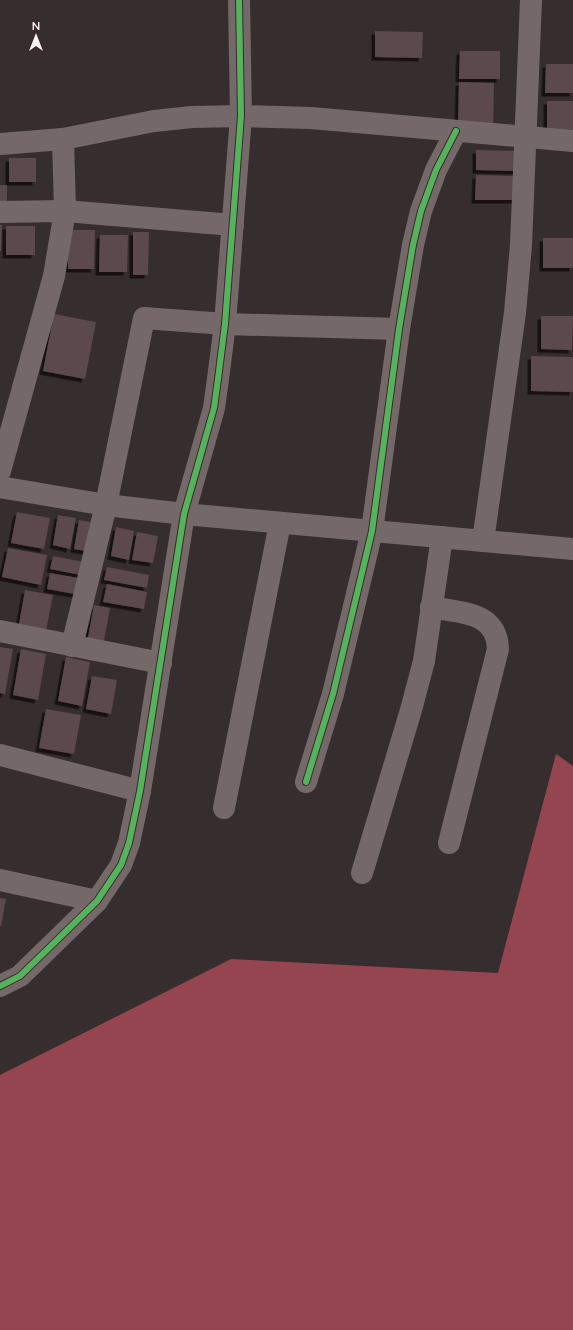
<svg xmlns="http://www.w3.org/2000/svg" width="573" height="1330" font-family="Lato,sans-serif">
  <defs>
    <filter id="shadow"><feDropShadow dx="-3.5" dy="3.5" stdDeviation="0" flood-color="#0009"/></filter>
  </defs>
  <rect width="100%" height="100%" fill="#362e2e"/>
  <path fill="#954550" d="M556,754L573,766V1330H0V1075L231,959L498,973Z"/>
  <g fill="#5b484b" filter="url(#shadow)">
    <path d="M375,31L423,32L422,58L375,57Z"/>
    <path d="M460,51H500V79H459Z"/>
    <path d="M546,64H573V93H545Z"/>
    <path d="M459,82L494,83L493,129L458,128Z"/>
    <rect x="547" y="101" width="26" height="32"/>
    <path d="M476,150L518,151V171L476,170Z"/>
    <rect x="9" y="158" width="27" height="24"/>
    <path d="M476,175L519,176L518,200H475Z"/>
    <rect x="0" y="185" width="7" height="25"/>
    <path d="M0,225H2L1,251H0Z"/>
    <rect x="6" y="226" width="29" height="29"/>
    <path d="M68,230H95L94,269H68Z"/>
    <path d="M133,232H149L148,275H133Z"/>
    <path d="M100,235H128L127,272H99Z"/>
    <rect x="543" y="238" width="30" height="30"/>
    <path d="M54,314L96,322L85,379L43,371Z"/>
    <path d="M541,316H573L572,350L541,349Z"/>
    <path d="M531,356L573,357V392L531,391Z"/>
    <path d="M17,512L50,518L44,549L11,543Z"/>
    <path d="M58,515L76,518L70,549L53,545Z"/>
    <path d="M79,520L97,523L91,552L74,549Z"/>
    <path d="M116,527L134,531L129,560L111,556Z"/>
    <path d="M137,532L158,536L153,563L132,560Z"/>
    <path d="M8,548L47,555L41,585L2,577Z"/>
    <path d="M53,556L89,563L86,576L50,569Z"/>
    <path d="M107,567L149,575L147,588L104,580Z"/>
    <path d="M50,573L84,579L80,595L47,589Z"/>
    <path d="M107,584L147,592L144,609L103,602Z"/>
    <path d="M25,590L53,595L45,636L18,630Z"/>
    <path d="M94,605L110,608L103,646L87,643Z"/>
    <path d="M0,647L13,649L5,694L0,693Z"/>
    <path d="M21,649L46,654L38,700L13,695Z"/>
    <path d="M66,657L90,662L82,706L58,701Z"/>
    <path d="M92,676L117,680L111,714L86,709Z"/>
    <path d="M46,709L81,715L74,754L39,748Z"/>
    <path d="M0,898L6,899L1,926H0Z"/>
  </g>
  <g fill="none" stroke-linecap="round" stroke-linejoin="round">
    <g stroke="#756869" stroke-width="22">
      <path d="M0,144L63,139L154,121L192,117L241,116L311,118L573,141"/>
      <path d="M0,212L65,211L233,225"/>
      <path d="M0,471L54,276L65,211L63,139"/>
      <path d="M0,487L106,505L184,514L573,549"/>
      <path d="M483,541L515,313L521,245L531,0"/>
      <path d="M431,607C460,613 497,611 498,649L449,843"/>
      <path d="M0,631L161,663"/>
      <path d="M72,646L106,505L144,318L225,324L399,329"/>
      <path d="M0,755L140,791"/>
      <path d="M306,782L333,694L372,531L399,329L413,245L421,211L436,170L456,131"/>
      <path d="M224,808L280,523"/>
      <path d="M362,873L411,710L424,661L442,537"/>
      <path d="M0,880L97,901"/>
      <path d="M0,986L20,976L97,901L121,865L129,843L140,791L184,514L214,408L218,379L225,324L241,116L239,0"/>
    </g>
    <g stroke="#3a2a2b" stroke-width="8">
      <g id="cycleway">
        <path d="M306,782L333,694L372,531L399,329L413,245L421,211L436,170L456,131"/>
        <path d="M0,986L20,976L97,901L121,865L129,843L140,791L184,514L214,408L218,379L225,324L241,116L239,0"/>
      </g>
    </g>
    <use href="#cycleway" stroke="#56b35d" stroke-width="6"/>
  </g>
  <g transform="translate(36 36)" stroke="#3a2a2b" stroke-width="3" paint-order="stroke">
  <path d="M0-3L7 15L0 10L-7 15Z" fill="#fdf2f2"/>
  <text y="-6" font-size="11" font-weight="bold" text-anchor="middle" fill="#fdf2f2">N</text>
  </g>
</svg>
